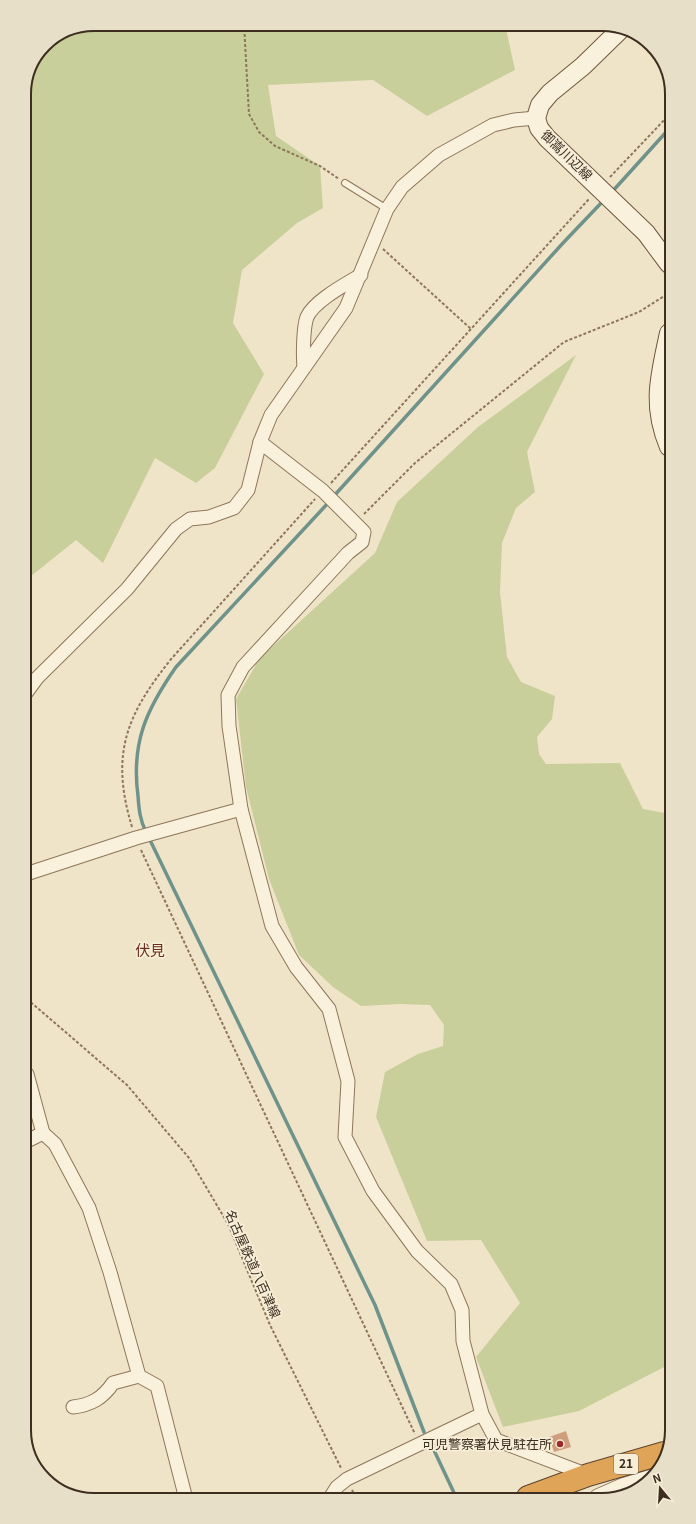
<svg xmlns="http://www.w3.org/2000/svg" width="696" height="1524" font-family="Georgia,'Noto Sans JP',serif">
  <rect width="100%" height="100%" fill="#f0e4c8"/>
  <g fill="#c9cf9b">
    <path d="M94,24H505L515,70L427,116L373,80L268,85L276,136L320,166L323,208L297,223L242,270L233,323L264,374L215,468L196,483L155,458L103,563L76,540L25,581L24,90L45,44L68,29Z"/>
    <path d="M576,355L527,452L535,492L516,508L502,543L500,592L507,657L521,682L555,696L552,719L537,737L539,754L546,764L620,763L643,809L670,814L671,1140L667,1143L671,1195L672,1363L579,1411L503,1427L476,1357L520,1303L481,1240L427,1241L376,1117L385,1072L418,1054L443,1046L444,1025L430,1005L400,1004L361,1006L333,987L299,955L269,879L246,787L236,699L260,658L375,553L397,502L478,427Z"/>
  </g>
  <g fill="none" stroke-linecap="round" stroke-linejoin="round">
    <g stroke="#6f938a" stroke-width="3.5">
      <path d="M611,193L668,130"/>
      <path d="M333,497L563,243L604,200"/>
      <path d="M146,832C140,820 139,810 138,796C131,743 146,710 176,667L329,502"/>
      <path d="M149,838L375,1305L424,1432"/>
      <path d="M432,1446L456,1497"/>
    </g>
  </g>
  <path fill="#cf9f7d" d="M566,1431L571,1447L554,1452L549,1437Z"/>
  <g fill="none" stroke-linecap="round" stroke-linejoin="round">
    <g stroke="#8d765c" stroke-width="8">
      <path id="lane" d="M345,183L387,209"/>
    </g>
    <g stroke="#8d765c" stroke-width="15">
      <g id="street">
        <path d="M304,367C303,356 303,328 307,317C314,301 346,284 361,275"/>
        <path d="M260,442L323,491L364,532L362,542L348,553L243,667L228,695L229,726L241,809L272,926L296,967L329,1009L348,1081L345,1137L373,1191L417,1251L451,1284L462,1310L463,1341L482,1414L496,1440L588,1475"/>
        <path d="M26,693L37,678L127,589L176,529L190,519L209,517L234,508L248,490L260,442L271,415L346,308L387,209L402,187L439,155L493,125L514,120L536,118"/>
        <path d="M26,874L136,838L241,809"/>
        <path d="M27,1074L43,1133L55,1144L89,1208L110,1272L139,1376L157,1386L186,1499"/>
        <path d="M27,1141L43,1133"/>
        <path d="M73,1407C91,1405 103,1398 113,1383L139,1376"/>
        <path d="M597,1496L622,1485L652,1476"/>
        <path d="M330,1498L337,1487L347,1479L482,1414"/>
      </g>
    </g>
    <g stroke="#6f573f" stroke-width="20">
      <g id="secondary">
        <path d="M621,29L583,66L550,93L540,105L536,118L539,128L547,138L646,233L669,264"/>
        <path d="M669,333C660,376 651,404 669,447"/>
      </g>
    </g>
    <g stroke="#5b4430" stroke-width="24">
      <path id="highway" d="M528,1497L588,1475L664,1453"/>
    </g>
    <g stroke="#8d765c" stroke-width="2" stroke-dasharray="3 2" stroke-linecap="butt">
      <path d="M244,24L249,114L259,132L275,146L320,166L339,179"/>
      <path d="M610,177L668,116"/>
      <path d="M383,249L471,329"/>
      <path d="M331,483L589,199"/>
      <path d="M364,514L415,463L564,342L639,312L669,293"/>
      <path d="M132,827C110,754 126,715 172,658L315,499"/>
      <path d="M141,850L415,1434"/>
      <path d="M27,999L127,1085L189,1158L228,1224L270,1325L341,1468"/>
      <path d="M352,1490L356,1498"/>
    </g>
    <use href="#lane" stroke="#faf1dc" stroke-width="6"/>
    <use href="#street" stroke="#faf1dc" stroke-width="13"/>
    <use href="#secondary" stroke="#faf1dc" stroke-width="18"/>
    <use href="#highway" stroke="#e0a458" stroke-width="22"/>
  </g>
  <circle fill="#9e2a2b" stroke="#f7eed8" stroke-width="1.5" cx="560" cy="1444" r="4"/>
  <g text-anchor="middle" stroke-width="3.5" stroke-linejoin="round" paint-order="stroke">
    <rect fill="#f7eed8" stroke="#756857" stroke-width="1" x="614" y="1454" width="24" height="20" rx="3"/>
    <g font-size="12" font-weight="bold" fill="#3d2e20">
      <text x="626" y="1468">21</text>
    </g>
    <g font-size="13" fill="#3d2e20" stroke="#f7eed8">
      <text transform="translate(567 155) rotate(44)" y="5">御嵩川辺線</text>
      <text transform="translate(253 1264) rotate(66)" y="5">名古屋鉄道八百津線</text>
    </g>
    <g font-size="13" fill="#3d2e20" stroke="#f7eed8" text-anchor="end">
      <text x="552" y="1449">可児警察署伏見駐在所</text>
    </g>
    <g font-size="15" fill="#6b2e1e" stroke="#f7eed8">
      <text x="150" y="956">伏見</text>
    </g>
  </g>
  <path d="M0 0H696V1524H0ZM94 31H602A63 63 0 0 1 665 94V1430A63 63 0 0 1 602 1493H94A63 63 0 0 1 31 1430V94A63 63 0 0 1 94 31Z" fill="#e8dfc9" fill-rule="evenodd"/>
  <path fill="none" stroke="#3d2e20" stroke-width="2" d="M94 31H602A63 63 0 0 1 665 94V1430A63 63 0 0 1 602 1493H94A63 63 0 0 1 31 1430V94A63 63 0 0 1 94 31Z"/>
  <g transform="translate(660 1488) rotate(342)" stroke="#f7eed8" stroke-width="3" paint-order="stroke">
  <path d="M0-3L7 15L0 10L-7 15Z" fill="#3d2e20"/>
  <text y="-6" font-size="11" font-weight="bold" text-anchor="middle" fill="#3d2e20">N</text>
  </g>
</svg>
